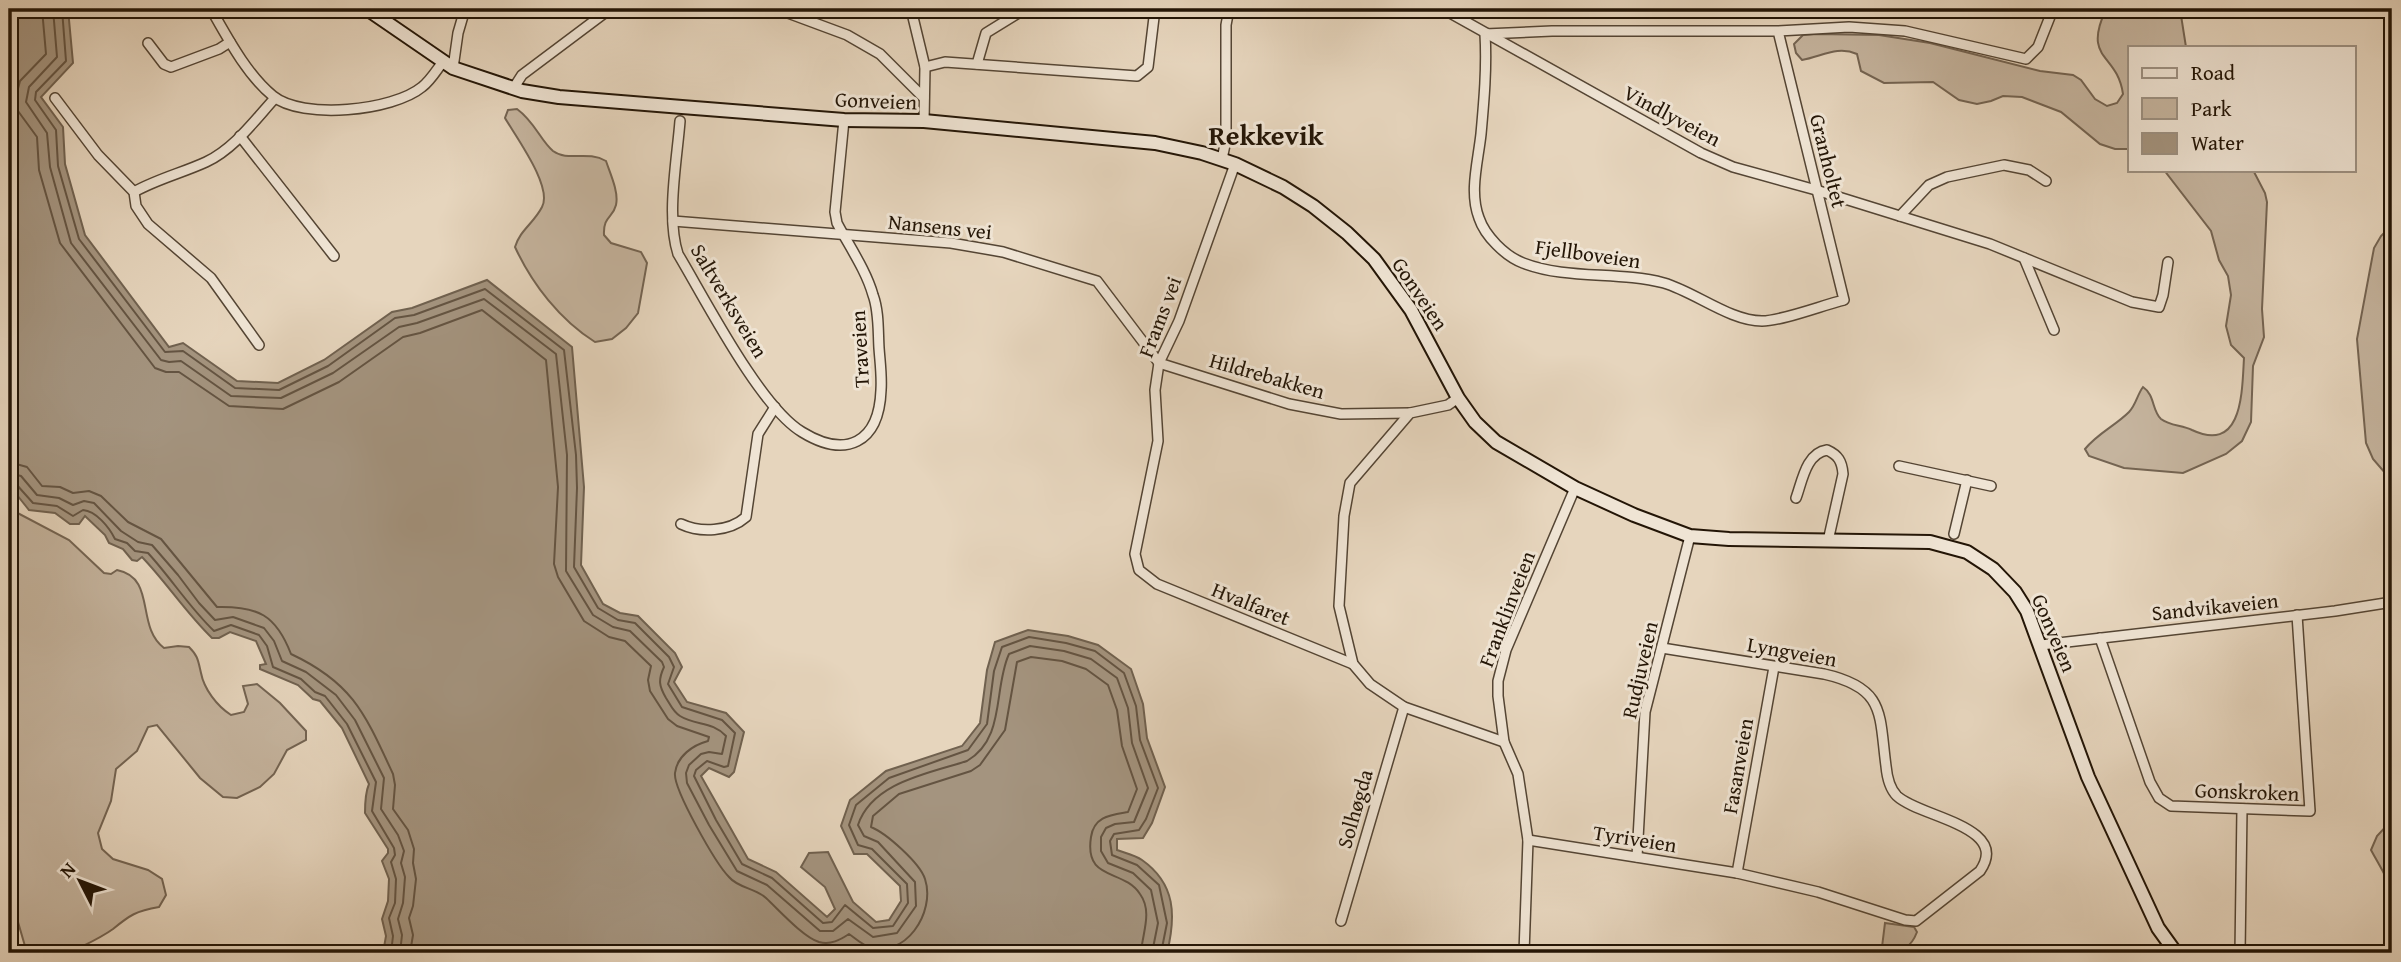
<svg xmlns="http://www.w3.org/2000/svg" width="2401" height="962" font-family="'Gentium Book Plus',serif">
  <rect width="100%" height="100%" fill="#e6d5bd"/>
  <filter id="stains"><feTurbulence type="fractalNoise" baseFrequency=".00286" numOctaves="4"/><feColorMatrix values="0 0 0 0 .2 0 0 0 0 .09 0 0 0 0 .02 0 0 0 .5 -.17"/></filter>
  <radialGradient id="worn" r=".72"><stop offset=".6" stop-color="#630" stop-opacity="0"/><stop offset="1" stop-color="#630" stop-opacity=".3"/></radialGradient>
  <g fill="#c5b49e" stroke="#746452" stroke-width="2">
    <path d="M2106,9H2180L2186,47H2130V149H2115L2100,144L2061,112L2022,97L2003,96L1991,101L1977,104L1959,100L1933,82L1884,83L1861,71L1857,54C1837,45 1821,57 1802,60L1796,53L1794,44L1803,35L1817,34L1879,35L1930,43L2040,71L2073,75L2081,80L2095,99L2107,106L2117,103L2123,94C2117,52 2082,61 2106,9Z"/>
    <path d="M517,109C535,122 540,140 553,151C568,162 587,150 606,161C610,173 619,192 616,205C613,218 603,216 604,235L611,243L641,252L647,263L638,313L626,328L612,339L595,342C560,320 532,284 515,247C520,230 534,223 542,207C553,187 516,137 505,118L508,110Z"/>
    <path d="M2164,170H2253L2265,193L2267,202L2262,309L2264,337L2253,366L2251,422L2242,441L2226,454L2183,473L2124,468L2089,456L2085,449C2098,433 2115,426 2129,412C2136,405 2137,395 2143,387C2155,395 2152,411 2161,419C2170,426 2182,425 2192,430C2243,454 2242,391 2244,358L2231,345L2226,326L2231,295L2228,276L2219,260L2211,231Z"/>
    <path d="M2392,225V481L2373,459L2366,443L2357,339L2374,248L2381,236Z"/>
    <path d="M10,509L69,540L104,573L111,574L117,570C157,578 135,626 164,648L178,646L189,647C198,656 198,660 201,673C204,689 217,706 231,715L244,712L248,704L243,686L257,684L280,703L306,731V740L287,750L274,774L260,787L237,798L223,797L200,778L157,725L148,727L137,751L116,769L111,801L98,833L102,849L113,859L148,870L162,879L166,895L159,907C136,911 130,915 113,929C102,937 89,943 77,949L74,953H27L9,891Z"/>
    <path d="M2390,822H2392V892C2387,876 2379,865 2371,850L2377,836Z"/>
    <path d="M1885,923L1914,927L1917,932C1911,948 1901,953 1885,953L1882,947Z"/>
  </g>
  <path fill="#a4947f" stroke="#70614f" stroke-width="2" d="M9,9H68L73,63L41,97L63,127L65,164L85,235L169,347L183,343L237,381L278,383L324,360L392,312L412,308L487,280L572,347L584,487L581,565L603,604L620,613L638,616L675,653L682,667L674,682L687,702L726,713L744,732L734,772L729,777L709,768L701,776L748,859L776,872L827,917L835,909L825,887L801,867L809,853L828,852L853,902L876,922L889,920L901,901L900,886L867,854H854L841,826L850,800L886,771L962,746L980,723L987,670L995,642L1028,630L1068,636L1098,645L1131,669L1143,704L1147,738L1165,787L1152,823L1143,838L1117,839V850C1125,853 1135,855 1142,860C1176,884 1176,916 1167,953H383L386,936L382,919L388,901L389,879L382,861L388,853V849L365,813C365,804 366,791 369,784L342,728L320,701L313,699L298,685L260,669V665L266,664L256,641L230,632L219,638H212C186,613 167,583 142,557L137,561L132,560L123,549L109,543L105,535L85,516L79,524H70L55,513L29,510L9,485Z"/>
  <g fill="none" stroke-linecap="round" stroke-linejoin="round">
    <g stroke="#645442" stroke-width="2">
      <path d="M42,9L46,54L20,81L15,100L18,111L37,137L39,170L60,243L155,368L166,372H179L229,406L283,409L339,382L403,337L420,333L482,310L546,360L558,487L554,564L558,577L584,621L609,637L625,641L651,666L648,680L650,691L668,719L677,726L709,737L708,741C693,745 677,756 675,773C673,789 716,864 729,877C738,888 755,888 766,898C779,910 803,937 819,942C831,945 840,940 849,934C855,938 860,943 867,946C905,961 936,912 925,879C920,863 886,833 871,827L873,816L899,794L971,771L980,765L1005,730L1017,662L1031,657L1062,661L1086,669L1108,685L1117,710L1122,746L1137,789L1128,812C1111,815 1094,816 1091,837C1084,882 1123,868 1140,894C1153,912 1142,934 1141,953"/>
      <path d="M53,9L57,57L29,87L26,102L47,133L50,167L71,243L161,360L169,362L181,361L231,396L281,398L333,373L399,327L417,323L484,299L556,354L567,455L566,571L593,615L613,627L630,631L662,662L664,667C658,680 659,686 666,698C670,704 673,712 680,716C696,726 712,721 726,736L722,754L709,752L701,754L689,765L686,773L687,783L709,825L737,871L767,885L820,931H833L848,919L873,937L897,933L916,906L915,882L878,842L864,836L858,825C872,782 930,773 967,761C1006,738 993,689 1009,654L1030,646L1064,651L1091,659L1117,678L1128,708L1132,743L1148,788L1134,822L1115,824L1106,828L1101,837V851L1108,863L1133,873L1151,890L1158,923L1152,953"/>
      <path d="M62,9L66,61L36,92L35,100L56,130L58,166L79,239L165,352L183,351L235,388L279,390L328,366L395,318L414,315L485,289L564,350L576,455L577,488L574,567L598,608L618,620L635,623L669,657L674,667L668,684L682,707L722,720L735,733L728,766L724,767L707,761L696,770L694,776L716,820L742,864L772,878L823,923L832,922L845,905L873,928L893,926L908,903L907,884L872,849L858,845L849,825L856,805L889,778L968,750L987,724L994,671L1002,647L1029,637L1066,643L1095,651L1124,673L1136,706L1140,740L1158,788L1146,819L1139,830L1114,834L1110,841L1112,855L1137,865L1159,885L1167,923L1161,953"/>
      <path d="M9,462L27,467L42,486L60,487L73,493L89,491L101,496L128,522L161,539L217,607C258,606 276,615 291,654C353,683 365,714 393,774L395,785L393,809L408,830L414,849L413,863L416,879L413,906L409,918L413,935L410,953"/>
      <path d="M9,473L21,476L37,495L59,498L73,505L84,501L94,503L121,531L138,542L152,545L178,575L199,603L215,620L233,617L264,628L274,641L282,661L306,672L336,695L355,720L384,778L381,809L398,835L404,851L401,863L405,877L403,903L398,919L402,935L400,953"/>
      <path d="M9,482L16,484L33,503L57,506L73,516L83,510C96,511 109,527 115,539L127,543L135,551L148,553C171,578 189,607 214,631L231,625L259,635L267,646L273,667L301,679L315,692L325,696L347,724L376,782L372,811L394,848L395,855L391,862L396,879L395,903L389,918L393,936L391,953"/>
    </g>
    <g stroke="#544534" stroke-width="12">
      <g id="street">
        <path d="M211,9C227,37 247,75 273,96C302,120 393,111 422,87C430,81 436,71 442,63"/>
        <path d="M777,9L847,35L880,54L924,98"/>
        <path d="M911,9L925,67L924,121"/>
        <path d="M1443,9L1701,153L1733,167L1816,190L1990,244L2132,302L2159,307L2163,295L2168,262"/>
        <path d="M1778,31L1844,300C1823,305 1782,321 1762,321C1730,321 1695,292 1664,283C1618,271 1567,280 1523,263C1505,256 1485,236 1479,218C1469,192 1478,162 1481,134C1484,101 1487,67 1485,34L1552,31H1778L1849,27L1905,31L2026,59L2038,47L2053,9"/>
        <path d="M148,43L164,64L171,67L219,49L230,42"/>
        <path d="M977,64L986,33L1025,9"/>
        <path d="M925,67L945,62L1137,76L1148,67L1155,9"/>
        <path d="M453,68L458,33L465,9"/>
        <path d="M513,89L522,75L610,9"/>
        <path d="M55,98L98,155L134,192L136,206L148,224L211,278L259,345"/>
        <path d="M680,121C677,160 666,217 678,254C705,299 760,407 802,432C846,459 879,443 881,390C882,376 880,362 879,348C878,331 879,311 873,295C866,270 849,246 837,223L835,212L844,120"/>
        <path d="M240,136L334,256"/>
        <path d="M1222,159L1226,140V25L1229,9"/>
        <path d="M1235,164L1179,321L1159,363L1155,390L1158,441L1135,554L1139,570L1157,584L1353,664"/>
        <path d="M134,192C157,179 182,173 206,162C234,149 255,120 275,98"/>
        <path d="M1900,216L1929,185L1947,177L2004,165L2029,170L2046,181"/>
        <path d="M673,221L951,243L1003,252L1097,281L1159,363L1289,404L1341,414L1410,413"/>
        <path d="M2024,258L2054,330"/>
        <path d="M1458,398L1448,405L1410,413L1350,483L1344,516L1339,606L1353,664L1370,684L1404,707L1504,742"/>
        <path d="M1899,466L1991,486"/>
        <path d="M1796,498C1802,482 1806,453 1827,450C1838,455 1842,461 1843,474L1828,541"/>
        <path d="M681,524C700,533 729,532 746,517L758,434L775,407"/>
        <path d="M1954,534L1967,480"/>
        <path d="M2100,638L2150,782L2159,798L2171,806L2310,811L2297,615"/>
        <path d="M2041,645L2335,611L2392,602"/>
        <path d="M1528,840L1737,873L1818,892L1905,920L1916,921L1980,871C2011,826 1919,817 1897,796C1889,788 1887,777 1886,766C1879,714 1886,688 1824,674L1662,648"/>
        <path d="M1637,857L1645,712L1690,536"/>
        <path d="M1737,873L1774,667"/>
        <path d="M1341,921L1404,707"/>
        <path d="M1524,953L1528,840L1518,774L1504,742L1498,696V681L1506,650L1575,488"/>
        <path d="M2240,953L2242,809"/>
      </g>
    </g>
    <g stroke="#231506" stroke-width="16">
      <path id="secondary" d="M367,9L453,68L522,91L559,97L682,107L844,120L924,121L1155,143L1202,153L1235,164L1283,187L1313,206L1347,233L1374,259L1411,310L1458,398L1475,422L1496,442L1575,488L1634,515L1690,536L1729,539L1930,542L1967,552L1993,569L2015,592L2027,611L2088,777L2158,928L2176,953"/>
    </g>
    <use href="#street" stroke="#efe4d4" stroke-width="9"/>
    <use href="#secondary" stroke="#efe4d4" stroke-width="12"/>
  </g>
  <g text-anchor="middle" stroke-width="6" stroke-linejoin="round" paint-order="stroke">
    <g font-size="21" fill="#231506" stroke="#efe4d4">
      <text transform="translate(876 101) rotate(2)" y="7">Gonveien</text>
      <text transform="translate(1672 116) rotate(28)" y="7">Vindlyveien</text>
      <text transform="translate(1828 161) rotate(76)" y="7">Granholtet</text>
      <text transform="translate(940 227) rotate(6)" y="7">Nansens vei</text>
      <text transform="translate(1588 254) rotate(8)" y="7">Fjellboveien</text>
      <text transform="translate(1420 294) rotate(56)" y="7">Gonveien</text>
      <text transform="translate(729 301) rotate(59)" y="7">Saltverksveien</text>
      <text transform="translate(1160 317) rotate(-69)" y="7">Frams vei</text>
      <text transform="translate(860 349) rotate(-93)" y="7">Traveien</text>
      <text transform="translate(1267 376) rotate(16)" y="7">Hildrebakken</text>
      <text transform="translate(1251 604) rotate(22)" y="7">Hvalfaret</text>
      <text transform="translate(2215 607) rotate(-6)" y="7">Sandvikaveien</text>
      <text transform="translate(1507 609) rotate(-69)" y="7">Franklinveien</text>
      <text transform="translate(2054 633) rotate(67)" y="7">Gonveien</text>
      <text transform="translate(1792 652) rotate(10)" y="7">Lyngveien</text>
      <text transform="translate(1640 670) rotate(-77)" y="7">Rudjuveien</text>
      <text transform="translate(1738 766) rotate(-80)" y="7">Fasanveien</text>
      <text transform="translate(2247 792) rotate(2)" y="7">Gonskroken</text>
      <text transform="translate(1355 809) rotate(-74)" y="7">Solhøgda</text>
      <text transform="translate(1635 839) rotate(9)" y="7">Tyriveien</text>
    </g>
    <g font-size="28" font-weight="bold" fill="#231506" stroke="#efe4d4">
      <text x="1266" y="145">Rekkevik</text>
    </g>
  </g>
  <rect width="2401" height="962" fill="none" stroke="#e6d5bd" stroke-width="35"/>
  <rect x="10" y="10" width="2380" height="941" fill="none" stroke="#231506" stroke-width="3.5"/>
  <rect x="18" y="18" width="2366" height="927" fill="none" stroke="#231506" stroke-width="2"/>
  <rect x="2128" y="46" width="228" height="126" fill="#efe4d4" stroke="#9d9182" stroke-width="2"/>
  <rect x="2142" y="68" width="35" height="10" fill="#efe4d4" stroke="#9d9182" stroke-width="2"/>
  <text x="2191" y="80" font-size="21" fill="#231506">Road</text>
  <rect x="2142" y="98" width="35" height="21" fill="#c5b49e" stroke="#9d9182" stroke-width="2"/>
  <text x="2191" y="116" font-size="21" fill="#231506">Park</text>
  <rect x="2142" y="133" width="35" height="21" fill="#a4947f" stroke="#9d9182" stroke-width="2"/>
  <text x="2191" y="150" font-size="21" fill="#231506">Water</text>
  <g transform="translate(80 881) rotate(312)" stroke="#efe4d4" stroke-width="5" paint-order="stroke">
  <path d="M0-5L12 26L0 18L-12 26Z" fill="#231506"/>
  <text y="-10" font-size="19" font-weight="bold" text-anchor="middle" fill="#231506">N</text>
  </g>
  <rect width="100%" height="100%" filter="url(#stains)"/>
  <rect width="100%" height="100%" fill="url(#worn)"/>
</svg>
